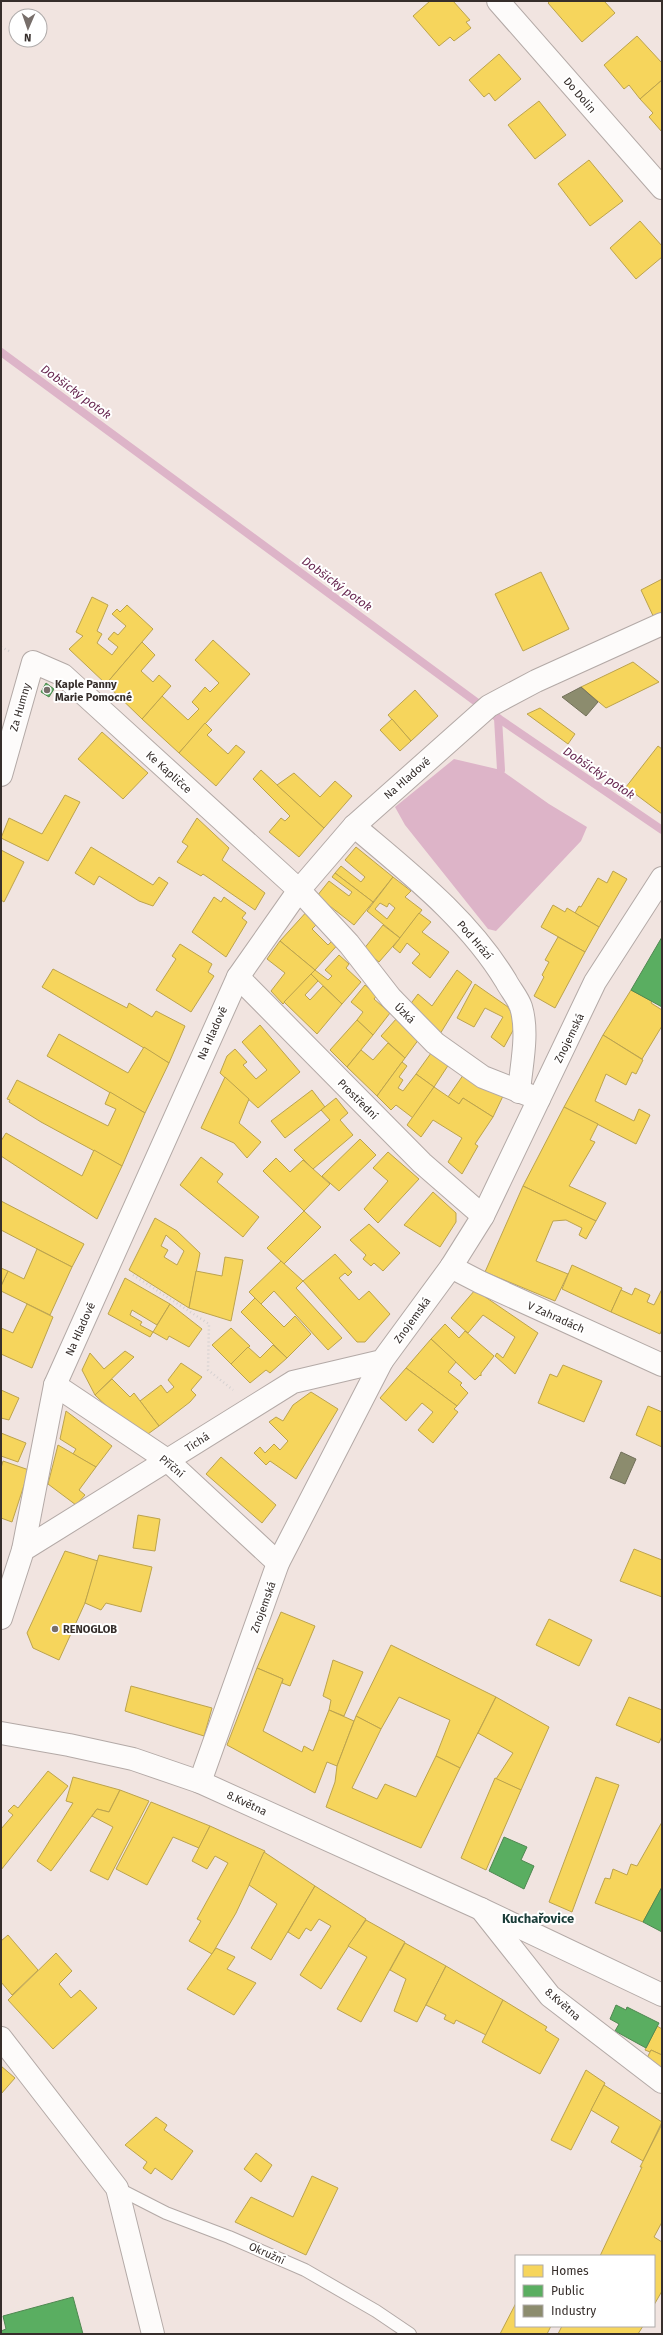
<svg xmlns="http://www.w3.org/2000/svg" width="663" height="2335" font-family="'Fira Sans',sans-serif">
  <rect width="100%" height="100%" fill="#f1e4e0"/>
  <path fill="#ddb4c8" d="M454,759L501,770L549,804L587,827L581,841L496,931L488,929L405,825L395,807Z"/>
  <g fill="#f6d55c" stroke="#bca34d" fill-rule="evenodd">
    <path d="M430,1H453L470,20L466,22L471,28L454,41L450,37L439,46L413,16Z"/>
    <path d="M550,1H604L615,13L582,42L548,3Z"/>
    <path d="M637,36L662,63V80L640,99L629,85L624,89L604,65Z"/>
    <path d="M499,54L521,79L495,101L489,93L484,97L469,80Z"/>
    <path d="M662,80V132L649,117L653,113L640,99Z"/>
    <path d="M539,101L566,135L535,159L508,125Z"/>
    <path d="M589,160L623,201L590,226L558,184Z"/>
    <path d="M640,221L662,246V257L636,279L610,248Z"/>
    <path d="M541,572L569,629L523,651L495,594Z"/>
    <path d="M662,579V617L655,620L641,590Z"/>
    <path d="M92,597L108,605L97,631L102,634L97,643L112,655L118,647L108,639L114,632L118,635L126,626L112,614L117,609L120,612L127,605L153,629L106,684L69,649L83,636L76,632Z"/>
    <path d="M213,640L250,674L179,753L142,719L162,696L188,720L199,709L192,702L205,687L210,692L219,683L195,660Z"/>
    <path d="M142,642L155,655L141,671L153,682L159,675L171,686L142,719L106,684Z"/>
    <path d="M633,662L659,682L606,708L581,687Z"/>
    <path d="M415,690L438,716L411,741L388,715Z"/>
    <path d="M540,708L575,734L568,744L527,714Z"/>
    <path d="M392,719L411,741L400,751L380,730Z"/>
    <path d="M205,723L212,730L207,735L228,754L236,745L245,752L216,786L179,753Z"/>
    <path d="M102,732L148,773L123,799L78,759Z"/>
    <path d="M658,746L662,749V814L626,787Z"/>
    <path d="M261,770L324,828L299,857L269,832L281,818L285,821L290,816L253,779Z"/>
    <path d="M294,773L320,797L335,781L352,796L324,828L277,785Z"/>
    <path d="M65,795L80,802L48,861L1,838L9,818L42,834Z"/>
    <path d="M197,818L229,848L222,860L265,893L255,910L203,874L201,876L177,862L188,846L182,842Z"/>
    <path d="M91,847L153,885L159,877L168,883L153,906L139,901L99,876L94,885L75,873Z"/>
    <path d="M356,847L393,877L373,902L335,873L341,866L361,882L365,877L345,860Z"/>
    <path d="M1,850L24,862L4,902L1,900Z"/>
    <path d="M613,871L627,879L599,927L575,913L579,906L581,907L598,878L607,883Z"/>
    <path d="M335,873L373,902L354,925L317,896L329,881L349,896L352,892L332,877Z"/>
    <path d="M393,877L411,891L405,897L422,910L400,938L367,911ZM380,903L387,907L389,903L395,908L387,919L375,909Z"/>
    <path d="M214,897L221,902L224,897L246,913L242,918L247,922L226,957L192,932Z"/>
    <path d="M553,905L565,912L567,908L599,927L585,952L541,927Z"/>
    <path d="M309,909L320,921L312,929L328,945L336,937L341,941L315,970L280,941Z"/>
    <path d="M419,913L431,922L422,932L449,952L430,978L412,963L420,954L407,943L400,953L393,947Z"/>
    <path d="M383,925L400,938L379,962L363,950Z"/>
    <path d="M558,937L585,952L555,1008L534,996L544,977L542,975L549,962L545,960Z"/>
    <path d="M280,941L315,970L283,1004L271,991L285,973L267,959Z"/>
    <path d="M180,944L212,964L208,972L214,976L191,1012L156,990L176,959L172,956Z"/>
    <path d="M339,955L349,964L346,968L361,982L342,1004L311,974L315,970L328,980L332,976L325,970Z"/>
    <path d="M53,969L127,1008L129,1003L152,1017L156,1011L185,1026L169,1063L42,987Z"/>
    <path d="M457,970L472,982L440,1034L409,1006L418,994L432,1006Z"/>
    <path d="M311,974L318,981L305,995L310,1000L323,986L342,1004L317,1034L284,1002Z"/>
    <path d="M475,984L508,1007L517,1023L504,1047L491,1037L503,1017L485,1008L474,1027L457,1018Z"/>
    <path d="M365,985L377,995L374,999L390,1013L373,1035L357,1020L363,1012L351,1002Z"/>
    <path d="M631,990L652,1001L651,1003L662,1010V1026L642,1059L603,1035Z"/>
    <path d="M397,1018L419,1039L405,1058L381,1036Z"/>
    <path d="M357,1020L373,1035L347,1067L330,1050Z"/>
    <path d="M260,1025L300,1072L258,1108L220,1073L227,1056L235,1049L247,1062L243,1065L256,1079L267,1070L242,1042Z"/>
    <path d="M59,1034L128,1073L144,1047L169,1063L145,1113L47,1056Z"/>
    <path d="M603,1035L643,1060L636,1074L632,1072L626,1085L606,1074L595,1101L634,1121L639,1109L650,1115L636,1144L564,1107Z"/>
    <path d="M388,1043L405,1058L377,1096L347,1067L361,1050L373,1060Z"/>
    <path d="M434,1049L451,1061L434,1087L416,1074Z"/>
    <path d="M402,1062L407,1066L399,1077L403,1080L398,1088L403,1091L416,1074L434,1087L413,1118L396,1105L391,1110L377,1096Z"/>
    <path d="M466,1071L503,1096L493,1117L463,1098L459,1104L448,1097Z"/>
    <path d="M225,1077L249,1099L239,1123L261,1142L247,1158L234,1143L201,1128Z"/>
    <path d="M17,1080L108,1126L116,1109L105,1104L110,1092L145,1113L122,1166L41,1122L9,1102L10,1100L7,1099Z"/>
    <path d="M434,1087L459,1104L463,1098L493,1117L475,1144L478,1146L462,1174L448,1162L462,1138L433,1120L421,1137L407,1125Z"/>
    <path d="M312,1090L325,1107L285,1138L271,1121Z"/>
    <path d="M336,1098L348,1113L340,1120L353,1135L313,1169L294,1150L330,1120L321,1110Z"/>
    <path d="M564,1107L598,1124L590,1140L595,1142L569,1186L606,1203L596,1221L523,1186Z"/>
    <path d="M6,1133L82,1176L94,1150L122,1166L97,1219L1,1156V1141Z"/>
    <path d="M360,1139L376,1155L339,1191L322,1176Z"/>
    <path d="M388,1152L419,1179L378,1223L364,1209L388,1181L373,1168Z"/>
    <path d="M201,1157L223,1174L217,1182L259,1217L243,1237L180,1185Z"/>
    <path d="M276,1158L290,1172L303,1160L330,1184L304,1211L263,1171Z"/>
    <path d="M523,1186L596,1221L586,1239L579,1235L582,1228L566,1220L553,1221L536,1261L568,1274L555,1301L485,1272Z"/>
    <path d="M433,1192L456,1213V1222L440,1247L404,1225Z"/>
    <path d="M1,1201L84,1244L72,1267L1,1230Z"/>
    <path d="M304,1211L321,1227L284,1264L267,1248Z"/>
    <path d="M155,1218L177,1231L200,1253L189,1308L129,1270ZM166,1235L184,1251L177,1265L164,1257L168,1250L161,1246Z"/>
    <path d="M369,1224L400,1253L383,1271L374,1263L371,1266L363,1259L366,1255L350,1240Z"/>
    <path d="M37,1249L72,1267L50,1315L1,1291V1286L8,1271L24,1279Z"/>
    <path d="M335,1254L352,1272L348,1276L345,1273L339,1278L359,1300L369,1291L390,1314L365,1342H357L303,1281Z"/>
    <path d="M225,1257L243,1260L231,1321L189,1308L196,1271L222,1276Z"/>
    <path d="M281,1261L303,1281L296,1288L342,1338L328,1350L274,1291L261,1304L249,1292Z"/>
    <path d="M572,1265L622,1288L611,1312L562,1289Z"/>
    <path d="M1,1268L8,1271L1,1286Z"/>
    <path d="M125,1278L170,1304L157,1325L132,1310L130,1315L142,1322L140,1325L153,1332L150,1337L108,1314Z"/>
    <path d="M635,1288L650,1295L647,1302L654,1305L662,1289V1329L660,1334L611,1312L621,1290L632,1295Z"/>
    <path d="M475,1290L538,1333L515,1374L495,1356L497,1353L503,1358L515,1337L483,1315L468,1333L451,1318Z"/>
    <path d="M255,1298L284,1327L295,1316L311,1334L287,1358L241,1312Z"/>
    <path d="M27,1304L53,1317L32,1368L1,1354V1328L13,1333Z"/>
    <path d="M170,1304L202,1329L189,1347L169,1336L167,1340L153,1332Z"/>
    <path d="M445,1324L459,1338L465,1331L494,1356L481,1373V1376L480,1375L475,1380L431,1339Z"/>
    <path d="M231,1328L250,1346L231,1364L212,1345Z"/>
    <path d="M431,1339L456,1362L448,1372L462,1383L460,1385L468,1393L457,1406L406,1368Z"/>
    <path d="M273,1345L287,1358L270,1373L266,1370L250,1383L231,1364L248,1347L260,1358Z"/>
    <path d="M125,1351L134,1357L95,1395L82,1370L90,1353L104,1369Z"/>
    <path d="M181,1363L202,1377L191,1390L196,1395L190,1402L159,1426L140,1401L161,1385L167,1393L174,1387L168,1380Z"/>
    <path d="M563,1365L602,1381L584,1422L538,1403L550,1374L557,1377Z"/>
    <path d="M406,1368L457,1406L454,1409L458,1412L433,1443L418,1430L433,1412L422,1403L406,1421L380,1398Z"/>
    <path d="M112,1379L130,1397L134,1393L159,1426L141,1439L95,1395Z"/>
    <path d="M1,1390L19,1398L9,1420L1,1418Z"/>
    <path d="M311,1392L338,1409L296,1479L270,1461L266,1465L254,1453L260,1447L265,1453L274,1444L280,1450L288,1441L269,1422L276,1417L283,1421L293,1405Z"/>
    <path d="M648,1406L662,1412V1447L636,1435Z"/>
    <path d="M66,1411L112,1446L96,1467L73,1454L76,1449L60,1439Z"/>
    <path d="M1,1433L26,1443L18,1462L1,1456Z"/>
    <path d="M58,1445L96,1467L79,1490L85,1495L76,1505L48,1484Z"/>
    <path d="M221,1457L276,1505L262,1523L206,1474Z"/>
    <path d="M3,1461L29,1470L12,1522L1,1518V1468Z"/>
    <path d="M138,1515L160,1519L155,1551L133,1548Z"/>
    <path d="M634,1549L662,1560V1597L620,1581Z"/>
    <path d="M65,1551L98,1561L85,1603L59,1660L33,1648L27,1633Z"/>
    <path d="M99,1555L152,1567L141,1612L106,1603L101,1610L85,1603Z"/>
    <path d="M281,1612L315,1626L290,1686L282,1683L283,1679L257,1668Z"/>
    <path d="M549,1619L592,1640L579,1666L536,1645Z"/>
    <path d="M391,1645L496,1697L460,1768L436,1756L450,1720L399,1697L381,1729L356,1716Z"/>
    <path d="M333,1660L363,1672L344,1716L329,1710L331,1700L323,1696Z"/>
    <path d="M257,1668L283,1679L263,1731L302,1752L304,1746L313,1751L329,1710L354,1721L337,1766L327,1762L315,1793L227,1745Z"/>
    <path d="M131,1686L212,1708L204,1736L125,1711Z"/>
    <path d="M496,1697L549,1727L521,1790L496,1779L513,1753L478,1733Z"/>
    <path d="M629,1697L662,1710V1736L659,1743L616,1725Z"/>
    <path d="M356,1716L381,1729L352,1788L377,1799L385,1784L416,1797L436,1756L460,1768L421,1848L326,1807L335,1782L337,1766Z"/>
    <path d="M48,1771L68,1786L1,1870V1829L13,1815L8,1811L14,1805L18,1808Z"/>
    <path d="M73,1777L120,1790L109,1812L97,1809L51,1871L37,1861L73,1803L66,1801Z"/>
    <path d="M596,1777L619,1785L572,1912L549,1902Z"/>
    <path d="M495,1778L521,1790L486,1870L461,1858Z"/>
    <path d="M120,1790L149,1801L108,1880L90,1871L113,1827L92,1816L97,1809L109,1812Z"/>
    <path d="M151,1802L210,1826L199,1848L173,1837L147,1885L116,1869Z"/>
    <path d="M662,1822V1887L643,1922L595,1903L605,1878L610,1879L613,1869L627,1875L631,1864L637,1866Z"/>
    <path d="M210,1826L265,1851L236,1913L212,1954L189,1941L201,1921L197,1919L228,1863L215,1856L207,1869L192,1861Z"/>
    <path d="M264,1852L315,1886L271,1960L251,1948L277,1904L249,1885Z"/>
    <path d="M315,1886L366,1919L321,1989L300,1975L331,1926L319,1919L311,1931L306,1928L299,1939L288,1932Z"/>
    <path d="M366,1920L405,1942L361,2022L337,2009L367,1957L348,1946Z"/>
    <path d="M8,1935L38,1970L12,1995L1,1982V1941Z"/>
    <path d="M405,1943L446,1966L417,2022L394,2011L406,1979L390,1970Z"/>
    <path d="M216,1948L235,1957L227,1969L256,1983L234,2015L187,1989Z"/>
    <path d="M56,1953L72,1971L59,1984L71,1998L80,1990L97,2008L53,2049L8,2000Z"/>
    <path d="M446,1966L503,2000L486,2035L456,2020L454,2024L444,2019L446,2015L426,2005Z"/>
    <path d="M503,2000L547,2027L545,2030L559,2039L540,2074L482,2042Z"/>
    <path d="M657,2026L662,2029V2055L651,2050L650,2052L645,2050Z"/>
    <path d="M651,2050L662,2055V2069L646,2060Z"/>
    <path d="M1,2066L15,2078L1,2094Z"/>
    <path d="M586,2070L605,2083L571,2150L551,2140Z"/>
    <path d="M604,2085L662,2122L643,2161L611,2142L619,2127L591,2110Z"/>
    <path d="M156,2117L167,2125L164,2130L193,2151L172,2180L155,2168L151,2174L143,2168L147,2162L125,2145Z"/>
    <path d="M662,2124V2222L654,2237L662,2242V2291L654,2305V2256H600L642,2167H640Z"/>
    <path d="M256,2153L272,2165L261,2182L244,2169Z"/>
    <path d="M312,2176L338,2188L306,2255L235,2222L251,2197L293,2217Z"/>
    <path d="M516,2303V2326H551L547,2334H500Z"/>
    <path d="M562,2326H643L638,2334H558Z"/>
  </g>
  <g fill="#5aae61" stroke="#4f8851">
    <path d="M46,683L54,689L49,697L41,692Z"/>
    <path d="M662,937V1007L631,990Z"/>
    <path d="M504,1837L527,1847L521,1860L534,1866L524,1889L489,1871Z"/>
    <path d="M662,1887V1932L643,1922Z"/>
    <path d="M616,2005L626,2010L627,2007L659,2023L646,2048L615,2031L619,2024L610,2019Z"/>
    <path d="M73,2297L83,2334H1V2331L6,2329L3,2316Z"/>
  </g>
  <g fill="#8c8c6e" stroke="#72705a">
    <path d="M581,687L598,702L586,716L562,697Z"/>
    <path d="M621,1452L636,1459L625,1484L610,1478Z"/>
  </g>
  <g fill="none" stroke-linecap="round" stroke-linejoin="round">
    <g stroke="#ddb4c8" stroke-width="8">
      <path d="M1,352L498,718L662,830"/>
      <path d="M498,718L501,770"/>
    </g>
    <g stroke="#b3a9a6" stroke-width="14">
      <path id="lane" d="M117,2188L166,2213L229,2237L305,2270L376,2311L410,2334"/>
    </g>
    <g stroke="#b3a9a6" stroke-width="24">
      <g id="street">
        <path d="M498,1L662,188"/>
        <path d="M1,775L33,662L63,675L299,890L349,944L391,998L435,1043L483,1077L539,1099"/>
        <path d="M354,826C408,872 468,918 506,981C510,989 518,998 521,1007C529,1033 521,1066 519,1092"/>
        <path d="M238,977L422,1163L483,1216"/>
        <path d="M451,1267L480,1282L662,1365"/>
        <path d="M55,1385L167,1460L278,1563"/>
        <path d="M23,1550L55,1385L238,977L299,890L354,826L489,706L536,681L662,624"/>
        <path d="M200,1782L278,1563L382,1361"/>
        <path d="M481,1909L550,1996L662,2082"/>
        <path d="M1,2038L117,2188L153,2334"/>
      </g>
    </g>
    <g stroke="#b3a9a6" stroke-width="24">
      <g id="secondary">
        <path d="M1,1618L23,1550L293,1382L382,1361L451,1267L483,1216L595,982L662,878"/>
        <path d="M1,1733L69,1745L133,1759L200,1782L481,1909L662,1995"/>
      </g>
    </g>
    <g stroke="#d4d0d0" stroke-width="2.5" stroke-dasharray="1 3" stroke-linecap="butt">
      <path d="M1,647L11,652"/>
      <path d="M133,1275L209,1324L208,1370L233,1390"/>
    </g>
    <use href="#lane" stroke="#fdfbfa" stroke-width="12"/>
    <use href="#street" stroke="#fdfbfa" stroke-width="22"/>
    <use href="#secondary" stroke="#fdfbfa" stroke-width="22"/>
  </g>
  <g fill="#776e6a" stroke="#fff" stroke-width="1.5">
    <circle cx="47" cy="690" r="4"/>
    <circle cx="55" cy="1629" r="4"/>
  </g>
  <g text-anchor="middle" stroke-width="4" stroke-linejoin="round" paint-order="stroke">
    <g font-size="11" fill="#362e2b" stroke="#fff">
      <text transform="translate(580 95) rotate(49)" y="4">Do Dolin</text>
      <text transform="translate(20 707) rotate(-74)" y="4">Za Humny</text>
      <text transform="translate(169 772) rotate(42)" y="4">Ke Kapličce</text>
      <text transform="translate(407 778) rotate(-41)" y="4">Na Hladově</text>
      <text transform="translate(475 940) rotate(49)" y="4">Pod Hrází</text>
      <text transform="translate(405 1013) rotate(45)" y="4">Úzká</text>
      <text transform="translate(212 1033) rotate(-66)" y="4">Na Hladově</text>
      <text transform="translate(569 1038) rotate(-64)" y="4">Znojemská</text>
      <text transform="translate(358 1099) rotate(45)" y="4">Prostřední</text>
      <text transform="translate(556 1317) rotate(24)" y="4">V Zahradách</text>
      <text transform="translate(412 1320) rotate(-54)" y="4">Znojemská</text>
      <text transform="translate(80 1329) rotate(-66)" y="4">Na Hladově</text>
      <text transform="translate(197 1442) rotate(-32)" y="4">Tichá</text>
      <text transform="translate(172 1466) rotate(40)" y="4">Příční</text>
      <text transform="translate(263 1607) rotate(-70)" y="4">Znojemská</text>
      <text transform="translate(247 1803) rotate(25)" y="4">8.Května</text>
      <text transform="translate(563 2004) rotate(41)" y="4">8.Května</text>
      <text transform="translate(267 2253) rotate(24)" y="4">Okružní</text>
    </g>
    <g font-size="11" font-weight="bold" fill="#362e2b" stroke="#fff" text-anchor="start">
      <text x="55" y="688">Kaple Panny<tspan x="55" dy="13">Marie Pomocné</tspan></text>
      <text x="63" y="1633">RENOGLOB</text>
    </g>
    <g font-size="12" font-style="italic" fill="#672750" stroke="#fff">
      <text transform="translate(76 392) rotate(36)" y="4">Dobšický potok</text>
      <text transform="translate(337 584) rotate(36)" y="4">Dobšický potok</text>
      <text transform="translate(599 773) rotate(34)" y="4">Dobšický potok</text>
    </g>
    <g font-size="13" font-weight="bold" fill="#1a3c38" stroke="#fff">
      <text x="538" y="1923">Kuchařovice</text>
    </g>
  </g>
  <rect width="663" height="2335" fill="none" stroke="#362e2b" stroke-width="4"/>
  <rect x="515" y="2255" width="140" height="72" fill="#ffffff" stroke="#afabaa"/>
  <rect x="523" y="2265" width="20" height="12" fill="#f6d55c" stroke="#afabaa"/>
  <text x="551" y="2275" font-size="12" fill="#362e2b">Homes</text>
  <rect x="523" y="2285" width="20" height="12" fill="#5aae61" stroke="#afabaa"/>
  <text x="551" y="2295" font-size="12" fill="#362e2b">Public</text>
  <rect x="523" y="2305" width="20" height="12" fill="#8c8c6e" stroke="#afabaa"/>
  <text x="551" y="2315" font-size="12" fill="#362e2b">Industry</text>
  <g transform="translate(28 28) rotate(182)"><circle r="19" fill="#ffffff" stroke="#afabaa"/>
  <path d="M0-3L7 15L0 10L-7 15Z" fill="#776e6a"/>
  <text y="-6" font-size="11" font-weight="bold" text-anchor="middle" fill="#362e2b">N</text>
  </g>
</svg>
